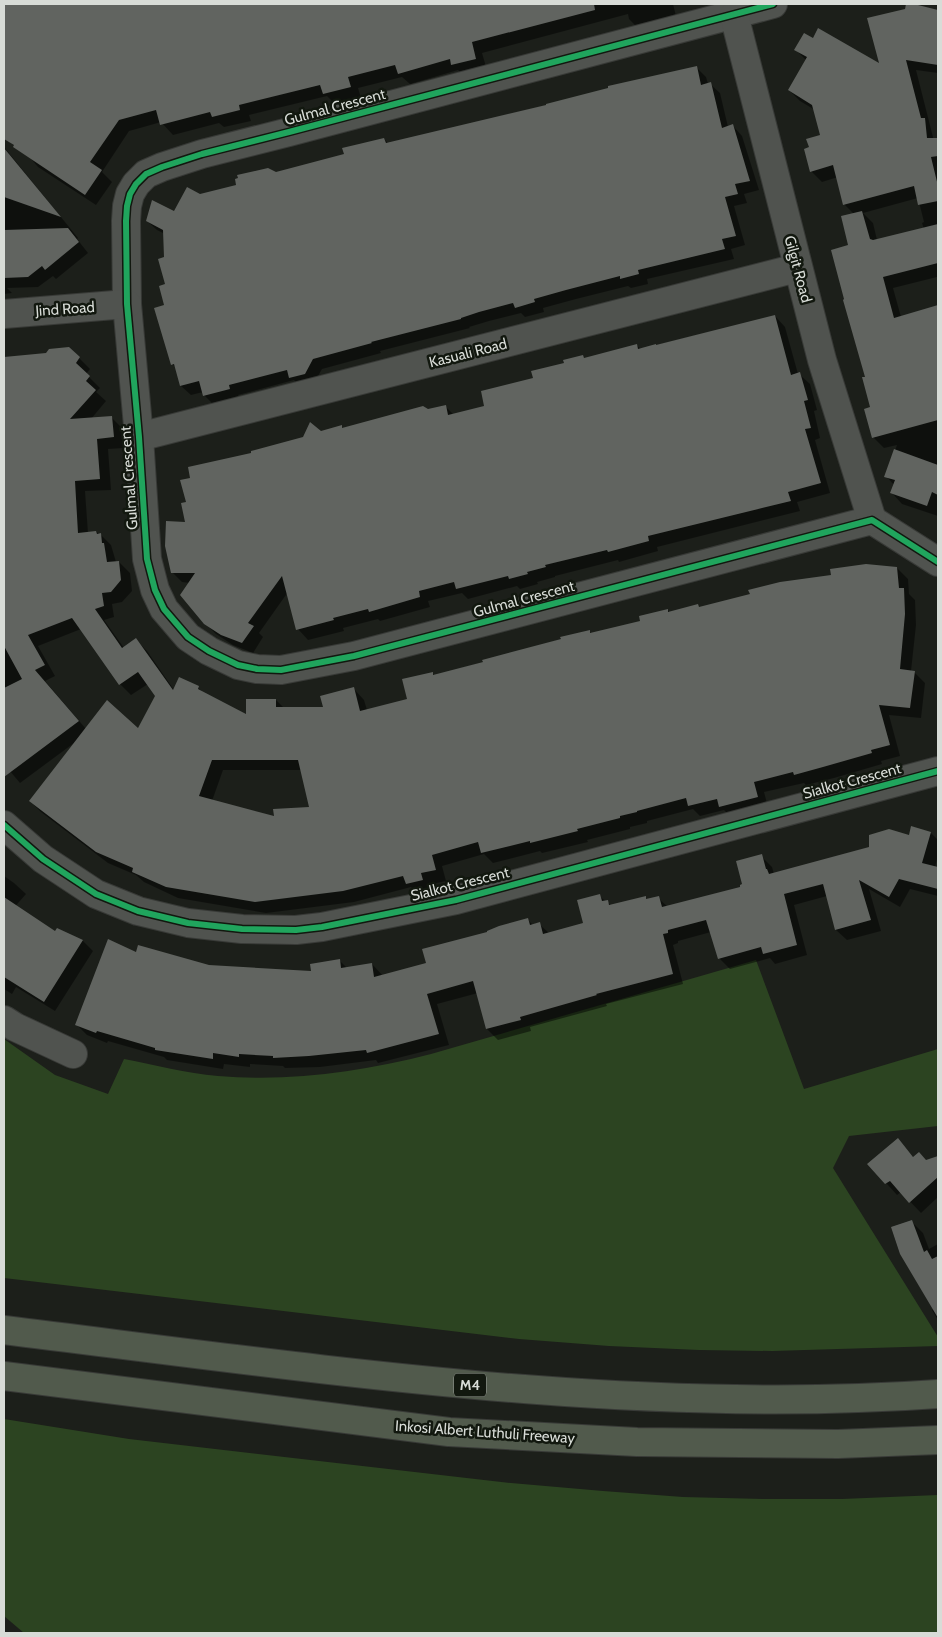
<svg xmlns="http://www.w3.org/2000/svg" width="942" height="1637" font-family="Cabin,sans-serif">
  <rect width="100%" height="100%" fill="#1c1f1a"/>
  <g fill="#2c4421">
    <path d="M756,960L804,1089L938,1049V1126L849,1136L833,1168L938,1337V1346L772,1351L699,1350L609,1346L519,1339L4,1278V1039L55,1075L108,1094L124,1059C155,1065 186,1073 218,1076C290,1082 361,1072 431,1054Z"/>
    <path d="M4,1419L129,1439L511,1483L603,1491L683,1497L763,1499H842L938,1495V1633H24L4,1616Z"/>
  </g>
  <g fill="#0007" fill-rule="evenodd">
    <path d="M4,4H80L100,31L93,4H673L677,20L640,30L629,19L628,14L482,53L487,70L463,75L458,70L410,84L402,77L358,88L361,98L335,104L327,96L249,115L251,121L224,127L219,123L173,135L161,122L140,128L129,131L102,172L112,182L96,205L38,167L28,155L4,138V24L6,22L4,19Z"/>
    <path d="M907,4L938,11V73L916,70L938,157V283L937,277L893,288L901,317L938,306V516L902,504L892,493L894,485L886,476L897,445L884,448L873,437L872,408L866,377L850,246L854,214L844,204L838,177L822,182L811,171L810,148L821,136L815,110L800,101L789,90L806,60L796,50L813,40L881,65ZM918,198L924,222L922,223L924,229L877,240L873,223L863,213Z"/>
    <path d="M697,68L706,77L708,84H710L720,93L728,127L733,126L742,136L759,190L744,194L747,203L734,206L745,245L731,249L734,259L647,279L648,284L631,288L628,286L576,299L543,308L544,312L525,317L521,313L489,321L469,327L470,328L380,351L381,353L322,369L314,383L300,387L294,380L238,395L239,398L214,405L204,395L203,392L191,395L181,386L177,368L172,364L166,306L167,285L165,234L157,230L147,221L175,212L200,195L238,185L276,173L346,155L384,139L389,144Z"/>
    <path d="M4,147L78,238L77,239L88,253L56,279L53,276L38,287L7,288L12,293L4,294Z"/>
    <path d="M775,316L785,327L798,374H799L810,384L817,410L814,411L820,438L815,440L830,493L797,502L800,511L657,547L658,551L619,562L618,560L555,576V577L537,582L538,584L520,589L517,586L468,599L462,593L428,601L430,607L380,621L378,619L343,628L344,631L308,640L298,629L288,592L259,633L263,637L253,653L233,645L216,634L205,623L190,583L182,582L172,572L187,523V503L192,479L253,454L341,427L343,429L445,406L454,415L486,407L535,379L583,357L585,359L636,345L641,349Z"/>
    <path d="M69,348L90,369L86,374L100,388L96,392L106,401L91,419L111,417L122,428L124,448L108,449L111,490L85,491L88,533L96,532L100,534L111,545L116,562H119L130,573L132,591L122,602L112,604L114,617L104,620L124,648L136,640L147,651L174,690L198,688L204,693L247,716L276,700L284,708H324L354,689L364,700L367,710L409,700L432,673L435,676L589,631L592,634L642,621L668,610L670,613L700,608L897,568L908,579L909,594L915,600L916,625L911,671L914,672L925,683L921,718L889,715L900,756L881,761L882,764L834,778L806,785L804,783L764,792L768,807L731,817L724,810L700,816L693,809L647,821V823L630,827V829L587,840L588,842L542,853L540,851L493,863L484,854L442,866L446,881L432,884L433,890L418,894L411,887L354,902L266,913L178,898L144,882L136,875L108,863L41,812L30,801L74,743L20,783L4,764V392L14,402L47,354ZM81,629L120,684L131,695L148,684L157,695L139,730L86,729L45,681L55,676L38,646ZM223,770H302L311,809L275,817L212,801Z"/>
    <path d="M931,833L938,840V855L935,867L938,868V896L910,889L900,907L869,889L881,931L847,940L836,930L827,896L794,905L807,955L775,964L770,958L730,969L719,958L711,932L678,941V943L673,945L683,984L606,1004L607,1006L530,1027L531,1031L498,1040L487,1029L478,993L437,1004L449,1045L378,1063L376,1060L320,1067L285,1068L283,1066L250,1064V1067L224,1064L223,1069L167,1060L164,1057L108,1041L107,1043L87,1035L76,1024L136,954L209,966L312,972L339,960L347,968L372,964L383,976L427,964L489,933L528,920L533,925L539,924L549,933L585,924L599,896L612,906L645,898L648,900L658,898L668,907L742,888L761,856L772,867L774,874L910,836Z"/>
    <path d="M4,876L14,883L26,894L4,919Z"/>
    <path d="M19,908L56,933L57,930L83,941L93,951L55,1011L16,987L12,994L4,989V934Z"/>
    <path d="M897,1140L914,1158L926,1161L938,1157V1197L921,1213L901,1192L897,1195L869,1164Z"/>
    <path d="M912,1222L923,1233L929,1249L938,1244V1320L932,1310L934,1309Z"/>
  </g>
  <g fill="#616460" fill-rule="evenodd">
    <path d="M4,4H594L595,10L472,42L476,59L451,65L450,59L398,74L395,65L348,77L351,87L323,94L320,85L239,105L240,110L212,117L210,112L160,125L156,110L119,120L90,162L102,170L85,195L13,147L14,145L4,139Z"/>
    <path d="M906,4H914L938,10V65L906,60L921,118H925L927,138H938V156L931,157L938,186V201L918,205L914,186L843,205L833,165L810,172L804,149L809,147L806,139L820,135L812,105L788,90L807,57L794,50L804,33L813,38L818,28L879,63L867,18L905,9Z"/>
    <path d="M697,66L701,85L711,82L722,128L733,124L750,181L735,184L738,194L725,197L736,236L722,239L725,249L638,270L639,274L620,279V276L566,290L534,299L535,302L515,308L513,303L479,312L461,318V319L371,342L372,343L313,359L305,374L289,378L287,370L229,385L230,389L203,396L199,381L180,386L174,364L171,365L154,308L164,305L159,286L165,284L158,259L164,257L163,230L146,221L152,200L174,211L187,187L200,194L236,185L235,179L238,178L237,175L268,168L276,172L344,154L342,148L359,144L384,138L386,143L546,105V104L608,88V86Z"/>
    <path d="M4,148L61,217L4,197Z"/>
    <path d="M862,211L870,239L873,240L938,224V263L883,277L894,318L938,305V420L872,438L864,409L870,407L862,377H865L843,300L844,299L831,250L848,245L841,216Z"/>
    <path d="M68,228L79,242L45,270L42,266L28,277L4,278V230Z"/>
    <path d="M775,315L791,375L800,372L808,400L804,401L811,428L805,429L821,483L788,492L791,501L648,536L649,541L608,552L607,550L545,565L546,567L527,572L528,574L509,579L508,576L456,589L454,582L419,591L420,597L369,612L368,609L333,618L334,620L296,630L282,576L248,623L254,626L242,643L221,635L204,624L180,595L195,573H171L165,546L166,521L185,522L181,503L186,502L180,480L190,478L188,467L251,453V451L303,437L310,422L321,431L342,425V428L423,406L428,409L446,405L448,415L484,406L481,391L533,378L531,371L564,363L563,360L583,355L584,358L637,344L638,349L656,344V345Z"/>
    <path d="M69,347L80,357L76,363L90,376L86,381L96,390L70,419L112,416L114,437L97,439L100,479L75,481L78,533L96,531L97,534L101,533L102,543H104L107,562L119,561L121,580L111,592L102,593L104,606L95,609L122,648L136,638L173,690L179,677L199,686L198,689L246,714V699H276V707H323L320,696L354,687L360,711L407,699L402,679L433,672V675L483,662L482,660L561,639L560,637L590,630V633L640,621L639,616L668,609V612L698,604L699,607L750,594L748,590L780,582L831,575L830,569L866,564L897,567L899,588H904L905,614L900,669L915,671L910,708L879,705L890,745L871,750L872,753L823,767L794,775L793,772L754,782L758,797L719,807L717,799L688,806L686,798L637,811V812L620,816V818L577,829L578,831L530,843V841L481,853L478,842L432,855L436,870L421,873L423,880L406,884L403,876L343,891L255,902L166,887L132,872L133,868L96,852L29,801L107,700L138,728L155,696L138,672L119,685L72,618L28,635L45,665L35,670L79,721L4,777V688L22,679L4,646V357L46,353L49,349ZM212,760H298L309,807L273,809L274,816L199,796Z"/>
    <path d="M894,449L938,465V495L932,492L927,506L890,493L895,480L884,477Z"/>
    <path d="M911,826L931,832L922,863L938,867V889L899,879L889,897L859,880L871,920L835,930L823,884L784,894L797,945L763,954L761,947L718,959L706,920L668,930V933L663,934L673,974L596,994L597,995L520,1017L521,1020L486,1029L473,981L427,994L439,1034L367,1053L366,1050L309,1056L273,1058V1056L239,1054V1057L213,1053V1059L155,1050V1048L97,1031L96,1033L75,1025L108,939L136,952L138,945L209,965L311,971L310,964L340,959L341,968L372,963L374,977L426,963L422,949L487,932V931L499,926L528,918L530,925L540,922L543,934L583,923L577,900L600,894L602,901L608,900L609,905L646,896V899L659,896L662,907L740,887V885L742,884L736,861L762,854L766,869H767L769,874L869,847V835L889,829L909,835Z"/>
    <path d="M4,897L55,931L57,928L83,940L44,1002L4,977Z"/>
    <path d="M898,1138L913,1157L919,1152L926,1160L938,1156V1177L909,1203L890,1181L885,1184L867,1164Z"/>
    <path d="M912,1220L924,1252L927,1250L932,1259L938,1256V1318L900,1254L891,1227Z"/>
  </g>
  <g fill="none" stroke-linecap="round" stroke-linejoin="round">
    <g stroke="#383a37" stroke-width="30">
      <g id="minor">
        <path d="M773,4L289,132L202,154L162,167L146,174L136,184L130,194L127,206L126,221L127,304L139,437L147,559L155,590L164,609L188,637L209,651L238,665L257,669L281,670L354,656L872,520L938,562"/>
        <path d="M734,15L822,360L872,520"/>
        <path d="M4,314L127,304"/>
        <path d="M139,437L797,268"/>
        <path d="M4,825L43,859L96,894L138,911L188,923L242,929L296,930L322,927L456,900L938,771"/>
        <path d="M4,1020L15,1027L73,1054"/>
      </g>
    </g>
    <g stroke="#383a37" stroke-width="30">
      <g id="highway">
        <path d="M4,1330C314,1368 625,1416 938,1394"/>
        <path d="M4,1376L449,1432L637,1442L838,1444L938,1440"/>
      </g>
    </g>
    <use href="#minor" stroke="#50534f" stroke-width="28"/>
    <use href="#highway" stroke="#515a4c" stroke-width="28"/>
    <g stroke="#12180f" stroke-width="9">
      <g id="cycleway">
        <path d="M773,4L289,132L202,154L162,167L146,174L136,184L130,194L127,206L126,221L127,304L139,437L147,559L155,590L164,609L188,637L209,651L238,665L257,669L281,670L354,656L872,520L938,562"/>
        <path d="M4,825L43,859L96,894L138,911L188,923L242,929L296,930L322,927L456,900L938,771"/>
      </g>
    </g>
    <use href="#cycleway" stroke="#20a55d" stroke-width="6"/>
  </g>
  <g text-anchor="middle" stroke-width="5" stroke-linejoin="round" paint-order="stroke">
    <rect fill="#12180f" stroke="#9da19b" stroke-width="1" x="454" y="1373.5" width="32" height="23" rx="4"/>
    <g font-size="14" font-weight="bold" fill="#d8dcd7">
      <text x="470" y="1390">M4</text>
    </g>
    <g font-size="15" fill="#d8dcd7" stroke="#12180f">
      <text transform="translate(335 107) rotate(-15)" y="5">Gulmal Crescent</text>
      <text transform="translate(798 269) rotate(75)" y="5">Gilgit Road</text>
      <text transform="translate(65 309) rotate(-4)" y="5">Jind Road</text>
      <text transform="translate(468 353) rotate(-14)" y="5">Kasuali Road</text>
      <text transform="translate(129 478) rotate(-94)" y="5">Gulmal Crescent</text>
      <text transform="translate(524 599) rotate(-15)" y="5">Gulmal Crescent</text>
      <text transform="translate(852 781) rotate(-15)" y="5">Sialkot Crescent</text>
      <text transform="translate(460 884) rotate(-14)" y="5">Sialkot Crescent</text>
      <text transform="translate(485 1432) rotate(4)" y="5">Inkosi Albert Luthuli Freeway</text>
    </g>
  </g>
  <rect width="942" height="1637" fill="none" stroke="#d8dcd7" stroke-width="10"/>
</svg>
